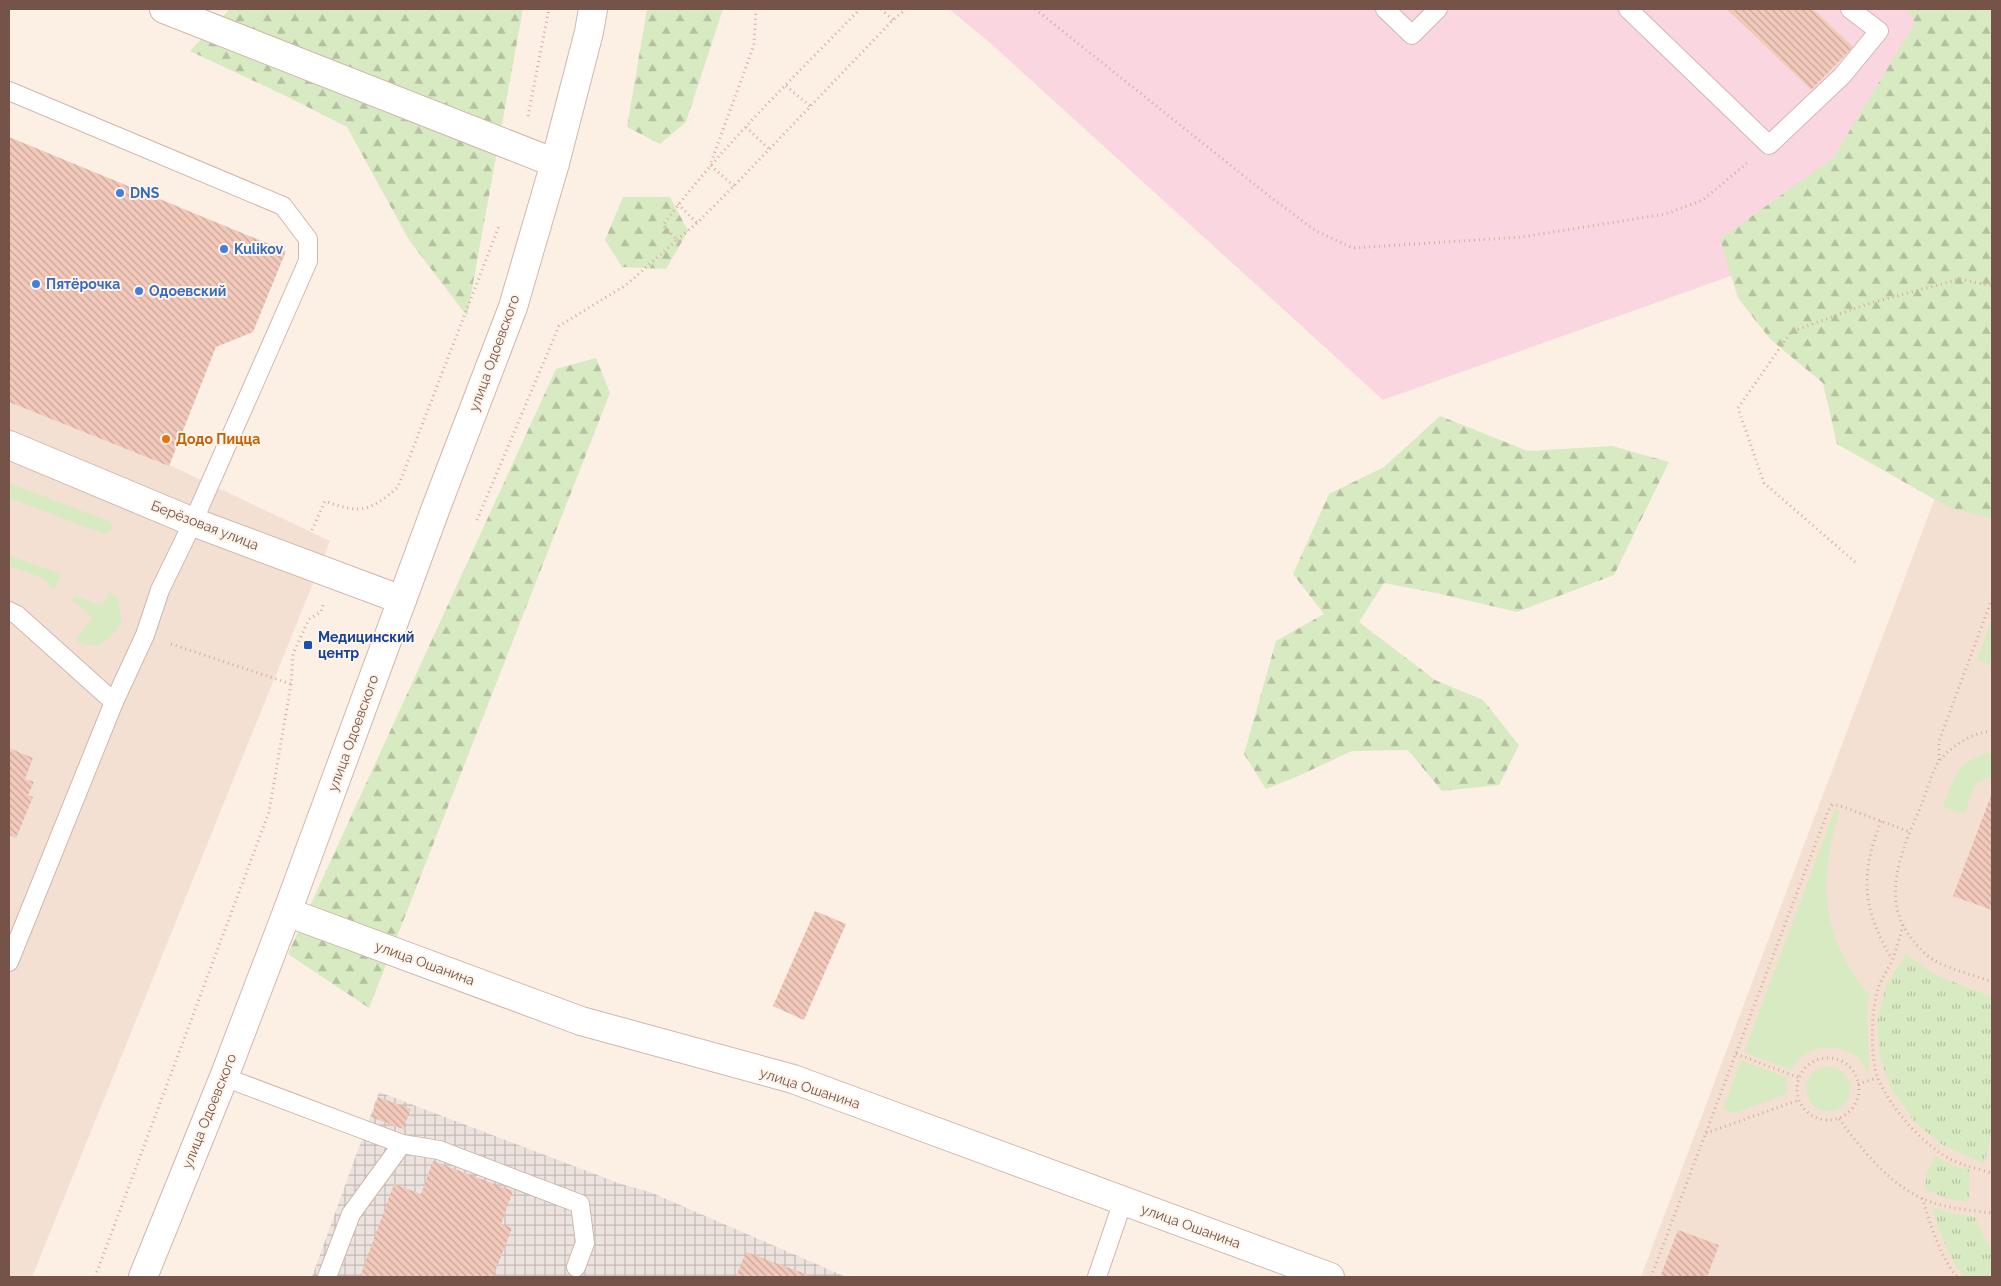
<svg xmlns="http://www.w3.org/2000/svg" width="2001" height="1286" font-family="Raleway,sans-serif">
  <defs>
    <pattern id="industrial-grid" width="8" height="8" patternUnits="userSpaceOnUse" patternTransform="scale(1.25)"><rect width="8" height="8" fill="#ece3de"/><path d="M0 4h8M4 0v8" fill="none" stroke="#c4bbb6"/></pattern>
    <pattern id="forest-firs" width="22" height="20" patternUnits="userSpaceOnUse" patternTransform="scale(1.25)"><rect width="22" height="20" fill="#d8eac2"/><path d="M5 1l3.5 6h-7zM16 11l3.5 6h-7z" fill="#b4c0a0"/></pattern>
    <pattern id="park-tufts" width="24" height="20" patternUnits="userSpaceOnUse" patternTransform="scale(1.25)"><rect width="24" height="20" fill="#d8eac2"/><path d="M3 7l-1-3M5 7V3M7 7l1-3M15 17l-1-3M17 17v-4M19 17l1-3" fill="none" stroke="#b4c0a0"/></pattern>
    <pattern id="building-back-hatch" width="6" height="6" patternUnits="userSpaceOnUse" patternTransform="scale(1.25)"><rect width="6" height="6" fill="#f2c9bb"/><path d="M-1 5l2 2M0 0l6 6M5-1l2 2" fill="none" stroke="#c9a69a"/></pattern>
  </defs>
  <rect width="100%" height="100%" fill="#fcefe4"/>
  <g fill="#f4e0d2">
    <path d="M9,389L330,541L32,1277H9Z"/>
    <path d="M1944,474L1992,493V1277H1641Z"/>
  </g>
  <path fill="url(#industrial-grid)" d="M379,1092L621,1184L650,1192L846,1277H312Z"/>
  <path fill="#fad7e0" d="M949,9H1971L1818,245L1383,400L988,41Z"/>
  <g fill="#d8eac2">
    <path d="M9,483L107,520L112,523L111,531L104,534L9,498Z"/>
    <path d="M9,555L61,574L54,590L43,578L9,566Z"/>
    <path d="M108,592L117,597L122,622C110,640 97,653 75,640L93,618L72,600L76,596L103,606Z"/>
    <path d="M1992,618V665L1977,660Z"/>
    <path d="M1992,752V776L1976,783L1964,814L1943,807C1955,776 1957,760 1992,752Z"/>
    <path d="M1835,809L1840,811C1817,881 1821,938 1870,996L1867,1003L1869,1075C1865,1069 1861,1060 1856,1056C1833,1041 1804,1046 1791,1070L1744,1052Z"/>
    <path d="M1741,1060L1787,1078V1094L1734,1113L1723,1109Z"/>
    <circle cx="1828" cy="1089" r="22"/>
  </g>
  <g fill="url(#forest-firs)">
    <path d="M230,9H523L467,316L409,240L347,127L288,97L190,51Z"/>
    <path d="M647,9H723L686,122L660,144L627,127Z"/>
    <path d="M1907,9H1992V519L1948,507L1837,444L1823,383L1770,339L1738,298L1720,239L1833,158L1915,23Z"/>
    <path d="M623,197H670L688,231L666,269L622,267L605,240Z"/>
    <path d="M596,358L610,393L369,1008L288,954L556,369Z"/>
    <path d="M1440,416L1528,451L1612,446L1669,462L1614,575L1517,612L1436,593L1384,583L1359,622L1435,680L1483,700L1519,745L1499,785L1442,791L1408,750L1352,751L1296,777L1266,789L1244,754L1276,641L1324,614L1293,574L1329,494L1384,467Z"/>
  </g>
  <g fill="url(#park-tufts)">
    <path d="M1906,954L1933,974L1992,997V1134L1984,1164L1941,1144L1914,1121L1892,1090L1880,1059L1877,1022L1886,986Z"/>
    <path d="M1935,1156L1953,1166L1970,1170L1969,1202L1946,1198L1925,1189L1926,1174Z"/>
    <path d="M1932,1207L1954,1214L1975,1217L1985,1239L1992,1248V1277H1964C1948,1255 1939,1233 1932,1207Z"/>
  </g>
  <g fill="url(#building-back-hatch)">
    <path d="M1727,9H1813L1853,47L1811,90Z"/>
    <path d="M9,137L286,251L253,332L216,347L169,466L9,402Z"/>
    <path d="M9,748L33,758L25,779L34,782L28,795L33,797L16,838L9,835Z"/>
    <path d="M1992,793V910L1953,896Z"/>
    <path d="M815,911L846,924L804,1020L773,1006Z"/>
    <path d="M378,1097L411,1109L403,1129L371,1117Z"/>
    <path d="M433,1161L513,1191L501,1224L512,1228L493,1277H360L394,1184L421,1194Z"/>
    <path d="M1678,1230L1719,1245L1707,1277H1660Z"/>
    <path d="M746,1252L814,1277H736Z"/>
  </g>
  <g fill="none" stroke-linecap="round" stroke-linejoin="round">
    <g stroke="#d0b7ad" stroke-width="20">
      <g id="service">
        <path d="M1385,9L1412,35L1438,9"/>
        <path d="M1628,9L1769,145L1842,76L1879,31L1850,9"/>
        <path d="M9,91L283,206L308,239V261L193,522L160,590L145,635L114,702L9,962"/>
        <path d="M9,611L17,615L114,702"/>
        <path d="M224,1077L402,1144L439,1150L580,1204L585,1243L576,1267"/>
        <path d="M327,1277L351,1214L402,1144"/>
        <path d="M1097,1277L1123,1201"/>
      </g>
    </g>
    <g stroke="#d0b7ad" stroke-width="30">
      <g id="minor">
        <path d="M164,9L555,163"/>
        <path d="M9,445L193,522L402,600"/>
        <path d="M287,912L581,1021L793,1079L1330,1277"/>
      </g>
    </g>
    <g stroke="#d0b7ad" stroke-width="30">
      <path id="tertiary" d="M143,1277L224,1077L287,912L437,505L513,307L555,163L589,32L593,9"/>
    </g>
    <g stroke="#d7ac9e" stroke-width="3" stroke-dasharray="1 4" stroke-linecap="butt">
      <path d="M881,9L893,20"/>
      <path d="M1035,9L1269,196L1316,231L1353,248L1522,237L1666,214L1703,200L1747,163"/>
      <path d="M786,86L810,106"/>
      <path d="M528,116L549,9"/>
      <path d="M746,127L769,149"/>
      <path d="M734,186L710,165L754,45L756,9"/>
      <path d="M678,204L697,223"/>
      <path d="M677,240L697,223L734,186L893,20L906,9"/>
      <path d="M477,520L559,326L626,285L677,240L663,225C721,147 792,79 860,9"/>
      <path d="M312,530L325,501C359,514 370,512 398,487L499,226"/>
      <path d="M1855,562L1764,483L1738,408L1791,332L1867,304L1960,279L1992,286"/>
      <path d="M171,644L291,684"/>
      <path d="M1992,731C1972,733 1954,744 1940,760C1933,768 1927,790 1923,801C1904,847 1876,899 1915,943C1920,949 1928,957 1935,961C1952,970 1974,975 1992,982"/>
      <path d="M1939,760V741L1992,599"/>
      <path d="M1881,821C1860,875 1862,909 1892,959"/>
      <path d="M1903,925C1900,936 1897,947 1893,958C1889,969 1881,978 1878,989C1871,1009 1870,1060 1878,1079C1892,1110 1923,1145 1952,1160C1964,1166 1979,1169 1992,1173"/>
      <path d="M1736,1054L1800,1078"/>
      <circle cx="1828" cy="1089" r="31"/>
      <path d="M1858,1084L1877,1078"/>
      <path d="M1839,1119C1861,1148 1887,1182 1921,1198C1942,1208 1969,1210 1992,1213"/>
      <path d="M1706,1133L1799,1100"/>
      <path d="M1922,1198C1931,1225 1939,1255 1957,1277"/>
      <path d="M95,1277L269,812L291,684L293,654L309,619L321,612L323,605"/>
      <path d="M1651,1277L1828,811L1832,805H1838L1910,832"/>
    </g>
    <use href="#service" stroke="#fff" stroke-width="18"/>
    <use href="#minor" stroke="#fff" stroke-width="28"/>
    <use href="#tertiary" stroke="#fff" stroke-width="28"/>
  </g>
  <g fill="#3f7fe0" stroke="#fff4ea" stroke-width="2">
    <circle cx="120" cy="193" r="5"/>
    <circle cx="224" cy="249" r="5"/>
    <circle cx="36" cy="284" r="5"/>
    <circle cx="139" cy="291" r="5"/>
  </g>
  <circle fill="#e8710a" stroke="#fff4ea" stroke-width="2" cx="166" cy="439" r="5"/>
  <rect fill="#1a4fb4" stroke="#fff4ea" stroke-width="2" x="303" y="640" width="10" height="10" rx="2.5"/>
  <g text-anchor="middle" stroke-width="4" stroke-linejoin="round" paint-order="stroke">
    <g font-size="14" font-weight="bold" fill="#366cbe" stroke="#fff4ea" text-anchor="start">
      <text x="130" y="198">DNS</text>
      <text x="234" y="254">Kulikov</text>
      <text x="46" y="289">Пятёрочка</text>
      <text x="149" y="296">Одоевский</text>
    </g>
    <g font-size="14" fill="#755349" stroke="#fff4ea">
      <text transform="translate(494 353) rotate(-70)" y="5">улица Одоевского</text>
      <text transform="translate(205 525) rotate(21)" y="5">Берёзовая улица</text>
      <text transform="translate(353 733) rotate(-70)" y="5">улица Одоевского</text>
      <text transform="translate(425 963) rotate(20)" y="5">улица Ошанина</text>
      <text transform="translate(810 1088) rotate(18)" y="5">улица Ошанина</text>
      <text transform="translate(209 1111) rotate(-68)" y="5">улица Одоевского</text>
      <text transform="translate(1191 1226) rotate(20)" y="5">улица Ошанина</text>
    </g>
    <g font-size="14" font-weight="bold" fill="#c56008" stroke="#fff4ea" text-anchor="start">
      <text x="176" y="444">Додо Пицца</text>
    </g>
    <g font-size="14" font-weight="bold" fill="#164399" stroke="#fff4ea" text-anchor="start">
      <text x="318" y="642">Медицинский<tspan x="318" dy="16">центр</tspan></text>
    </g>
  </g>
  <rect width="2001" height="1286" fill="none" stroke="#755349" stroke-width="20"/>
</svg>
